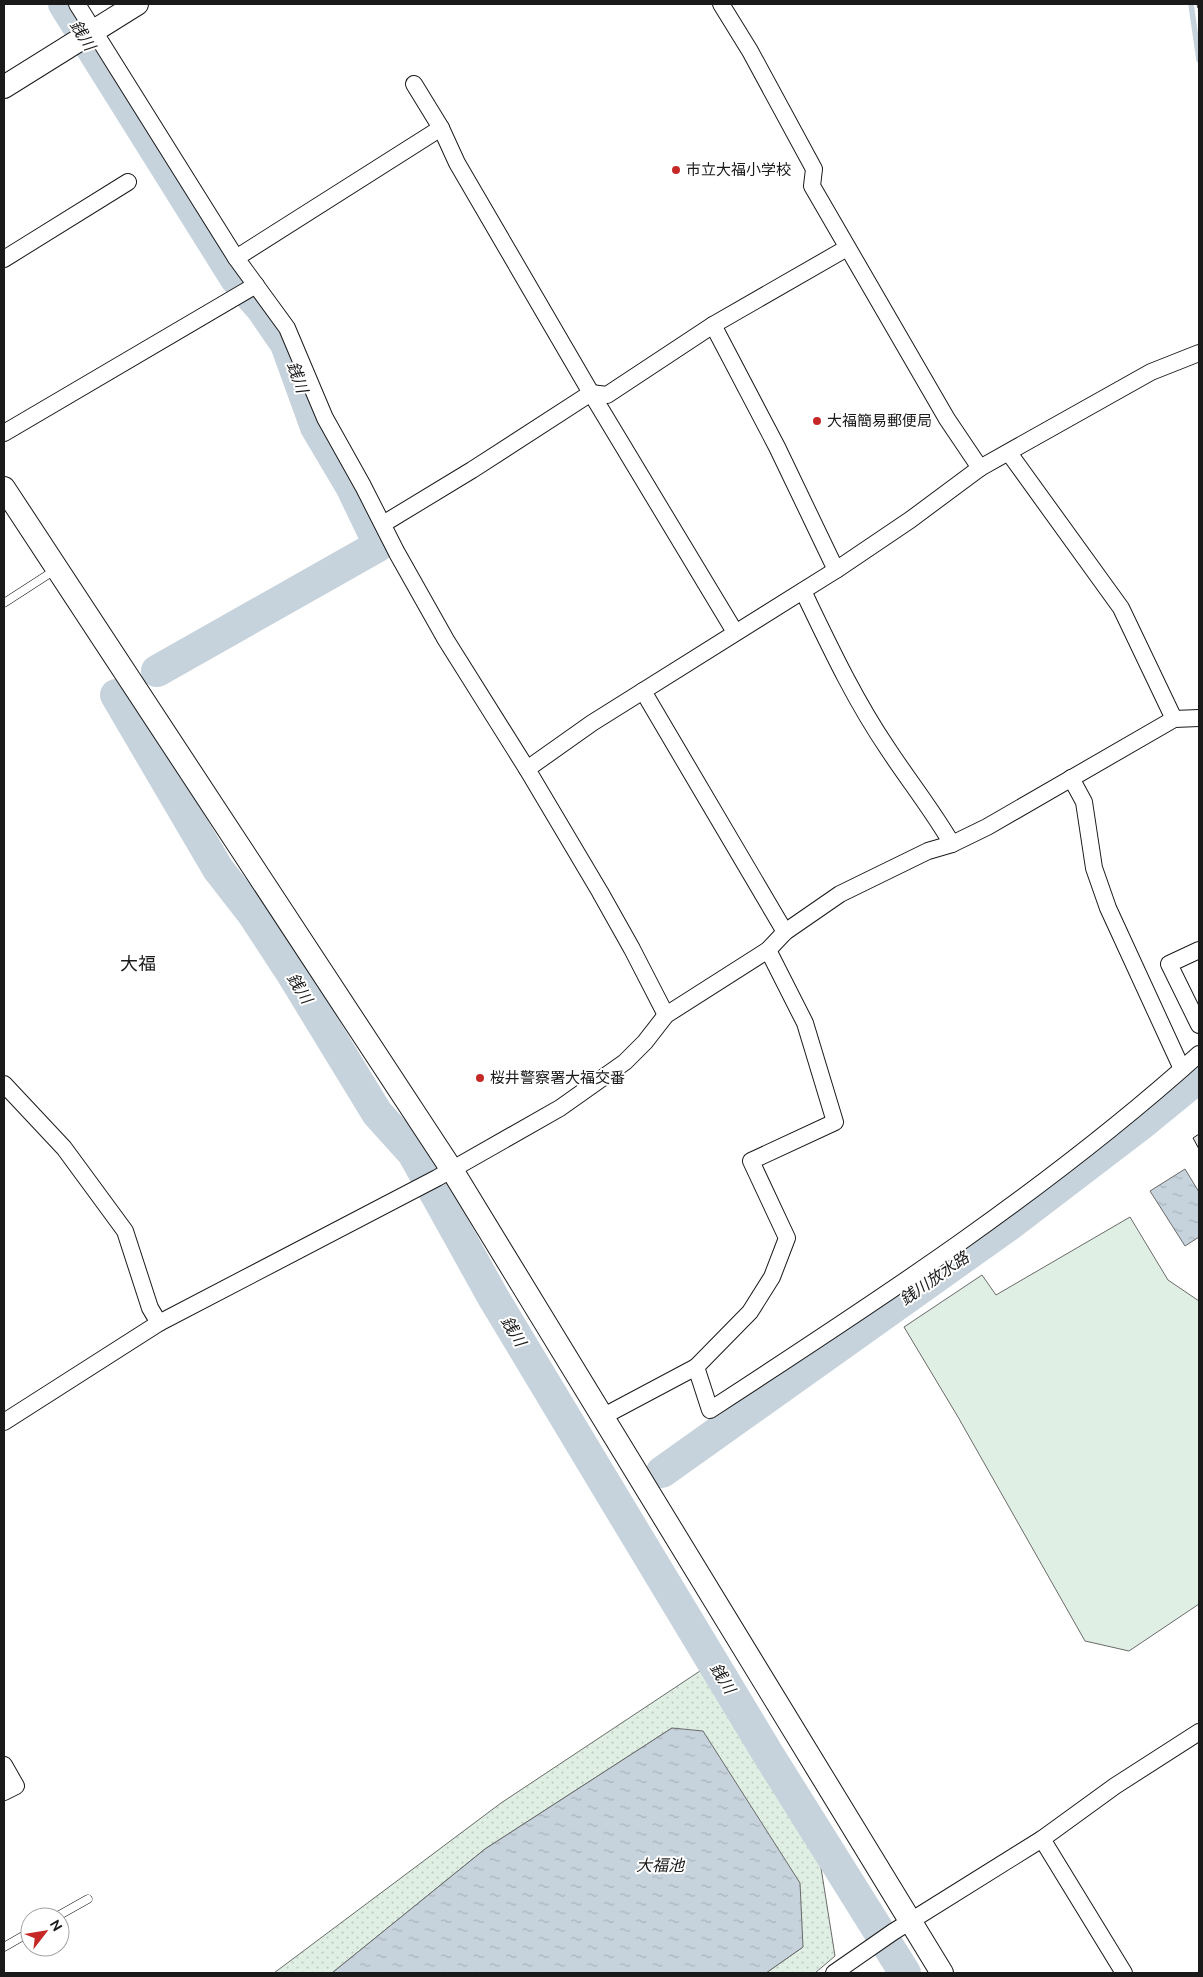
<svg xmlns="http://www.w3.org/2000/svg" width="1203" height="1977" font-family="Ubuntu,'Noto Sans JP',sans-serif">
  <defs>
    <pattern id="green-dots" width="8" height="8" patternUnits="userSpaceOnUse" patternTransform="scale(1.25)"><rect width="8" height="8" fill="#e0efe3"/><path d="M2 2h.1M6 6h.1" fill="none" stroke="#c0ccc2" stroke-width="1.8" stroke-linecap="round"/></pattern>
    <pattern id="water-ripples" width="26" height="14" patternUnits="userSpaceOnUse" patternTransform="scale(1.25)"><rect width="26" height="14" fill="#c6d2dc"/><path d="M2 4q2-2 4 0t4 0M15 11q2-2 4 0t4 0" fill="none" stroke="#aab4bc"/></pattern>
  </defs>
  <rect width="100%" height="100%" fill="#fff"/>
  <path fill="url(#green-dots)" stroke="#6a6a6a" d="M703,1669L818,1849L835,1956L815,1973H766L803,1947L672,1728L485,1849L332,1973H274L501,1803Z"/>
  <path fill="#e0efe3" stroke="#6a6a6a" d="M1130,1217L1168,1280L1199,1301V1604L1129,1651L1085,1641L958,1417L904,1327L982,1275L996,1295Z"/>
  <g fill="url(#water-ripples)" stroke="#6a6a6a">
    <path d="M1185,1169L1199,1192V1237L1185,1246L1150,1191Z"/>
    <path d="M672,1728L703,1731L800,1883L803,1947L766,1973H332L485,1849Z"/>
  </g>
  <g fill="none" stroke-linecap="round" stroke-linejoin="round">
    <path stroke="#c6d2dc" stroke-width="5.5" d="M1191,4L1199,60"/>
    <g stroke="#c6d2dc" stroke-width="32">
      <path d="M64,4L236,279L262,309L286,344L316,427L351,486L376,538L378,546L157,671"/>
      <path d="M116,695L218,869L253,914L291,972L377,1113L413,1153L493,1297L621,1510L768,1754L905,1973"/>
      <path d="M662,1472L1009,1225L1140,1125L1199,1077"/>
    </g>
  </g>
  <path fill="#e6e6e6" stroke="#1a1a1a" d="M1199,1134V1149L1193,1138Z"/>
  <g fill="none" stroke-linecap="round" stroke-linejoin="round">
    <g stroke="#1a1a1a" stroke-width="9">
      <g id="lane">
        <path d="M4,603L55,570"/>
        <path d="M56,1917L88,1899"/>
        <path d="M4,1947L30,1932"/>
      </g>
    </g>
    <g stroke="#1a1a1a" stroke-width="18">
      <g id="street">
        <path d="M77,4L236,258L287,328L325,418L363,486L397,553L446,640L527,769L600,892L632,949L666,1015"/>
        <path d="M721,4L750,51L814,169L812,186L947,419L980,468"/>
        <path d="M414,84L441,128L457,163L591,393L735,632"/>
        <path d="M236,258L441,128"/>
        <path d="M4,259L128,182"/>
        <path d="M713,325L777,447L836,570"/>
        <path d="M4,433L256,285"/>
        <path d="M1009,453L1121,608L1174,719"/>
        <path d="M383,524L472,470L591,393L607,395L713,325L847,248"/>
        <path d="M803,591C829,645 854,699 888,749C909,781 933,811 952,844"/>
        <path d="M643,691L785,932"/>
        <path d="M527,769L592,723L836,570L910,520L980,468L1151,372L1199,353"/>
        <path d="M1071,778L1084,802L1094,868L1108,908L1182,1069"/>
        <path d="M1199,950L1169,964L1199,1025"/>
        <path d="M4,1084L64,1148L125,1231L150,1308L159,1323"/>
        <path d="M696,1367L750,1312L772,1277L787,1238L751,1161L835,1122L805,1023L768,950"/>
        <path d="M602,1417L696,1367L710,1410C879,1300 1049,1189 1199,1054"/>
        <path d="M4,1422L159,1323L437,1178L560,1108L625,1062L645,1042L666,1015L768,950L785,932L840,894L928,851L952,844L987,827L1174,719L1199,718"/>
        <path d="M4,1765L16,1786L4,1792"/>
        <path d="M1042,1839L1124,1973"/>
        <path d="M834,1973L893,1932L1042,1839L1115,1786L1199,1732"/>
      </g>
    </g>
    <g stroke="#1a1a1a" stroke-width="24">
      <g id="secondary">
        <path d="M4,87L137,4"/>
        <path d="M4,488L452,1170L942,1973"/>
      </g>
    </g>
    <path stroke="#5f5f5f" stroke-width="3" stroke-dasharray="4 2.5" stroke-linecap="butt" d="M1198,4L1199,11"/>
    <use href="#lane" stroke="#fff" stroke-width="8"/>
    <use href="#street" stroke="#fff" stroke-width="16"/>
    <use href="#secondary" stroke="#fff" stroke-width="22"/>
  </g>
  <g fill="#c62828" stroke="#fff" stroke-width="2">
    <circle cx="676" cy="170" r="5"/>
    <circle cx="817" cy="421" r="5"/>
    <circle cx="480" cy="1078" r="5"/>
  </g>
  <g text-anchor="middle" stroke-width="4" stroke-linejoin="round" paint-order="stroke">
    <g font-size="15" fill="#1a1a1a" stroke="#fff" text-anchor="start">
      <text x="686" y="175">市立大福小学校</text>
      <text x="827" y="426">大福簡易郵便局</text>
      <text x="490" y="1083">桜井警察署大福交番</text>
    </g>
    <g font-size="16" font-style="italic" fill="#1a1a1a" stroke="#fff">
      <text transform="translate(83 35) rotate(58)" y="6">銭川</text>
      <text transform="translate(298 377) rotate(70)" y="6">銭川</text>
      <text transform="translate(300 988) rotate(58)" y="6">銭川</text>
      <text transform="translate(934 1278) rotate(-35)" y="6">銭川放水路</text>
      <text transform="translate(514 1331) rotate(59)" y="6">銭川</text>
      <text transform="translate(723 1678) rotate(58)" y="6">銭川</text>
      <text x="660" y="1871">大福池</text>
    </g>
    <g font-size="18" fill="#1a1a1a" stroke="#fff">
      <text x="138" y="970">大福</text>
    </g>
  </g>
  <rect width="1203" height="1977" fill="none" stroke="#1a1a1a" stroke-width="10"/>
  <g transform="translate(45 1932) rotate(59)"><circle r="24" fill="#ffffff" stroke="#a3a3a3"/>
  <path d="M0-4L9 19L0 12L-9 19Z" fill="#c62828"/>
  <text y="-8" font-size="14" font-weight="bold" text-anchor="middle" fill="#1a1a1a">N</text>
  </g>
</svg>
